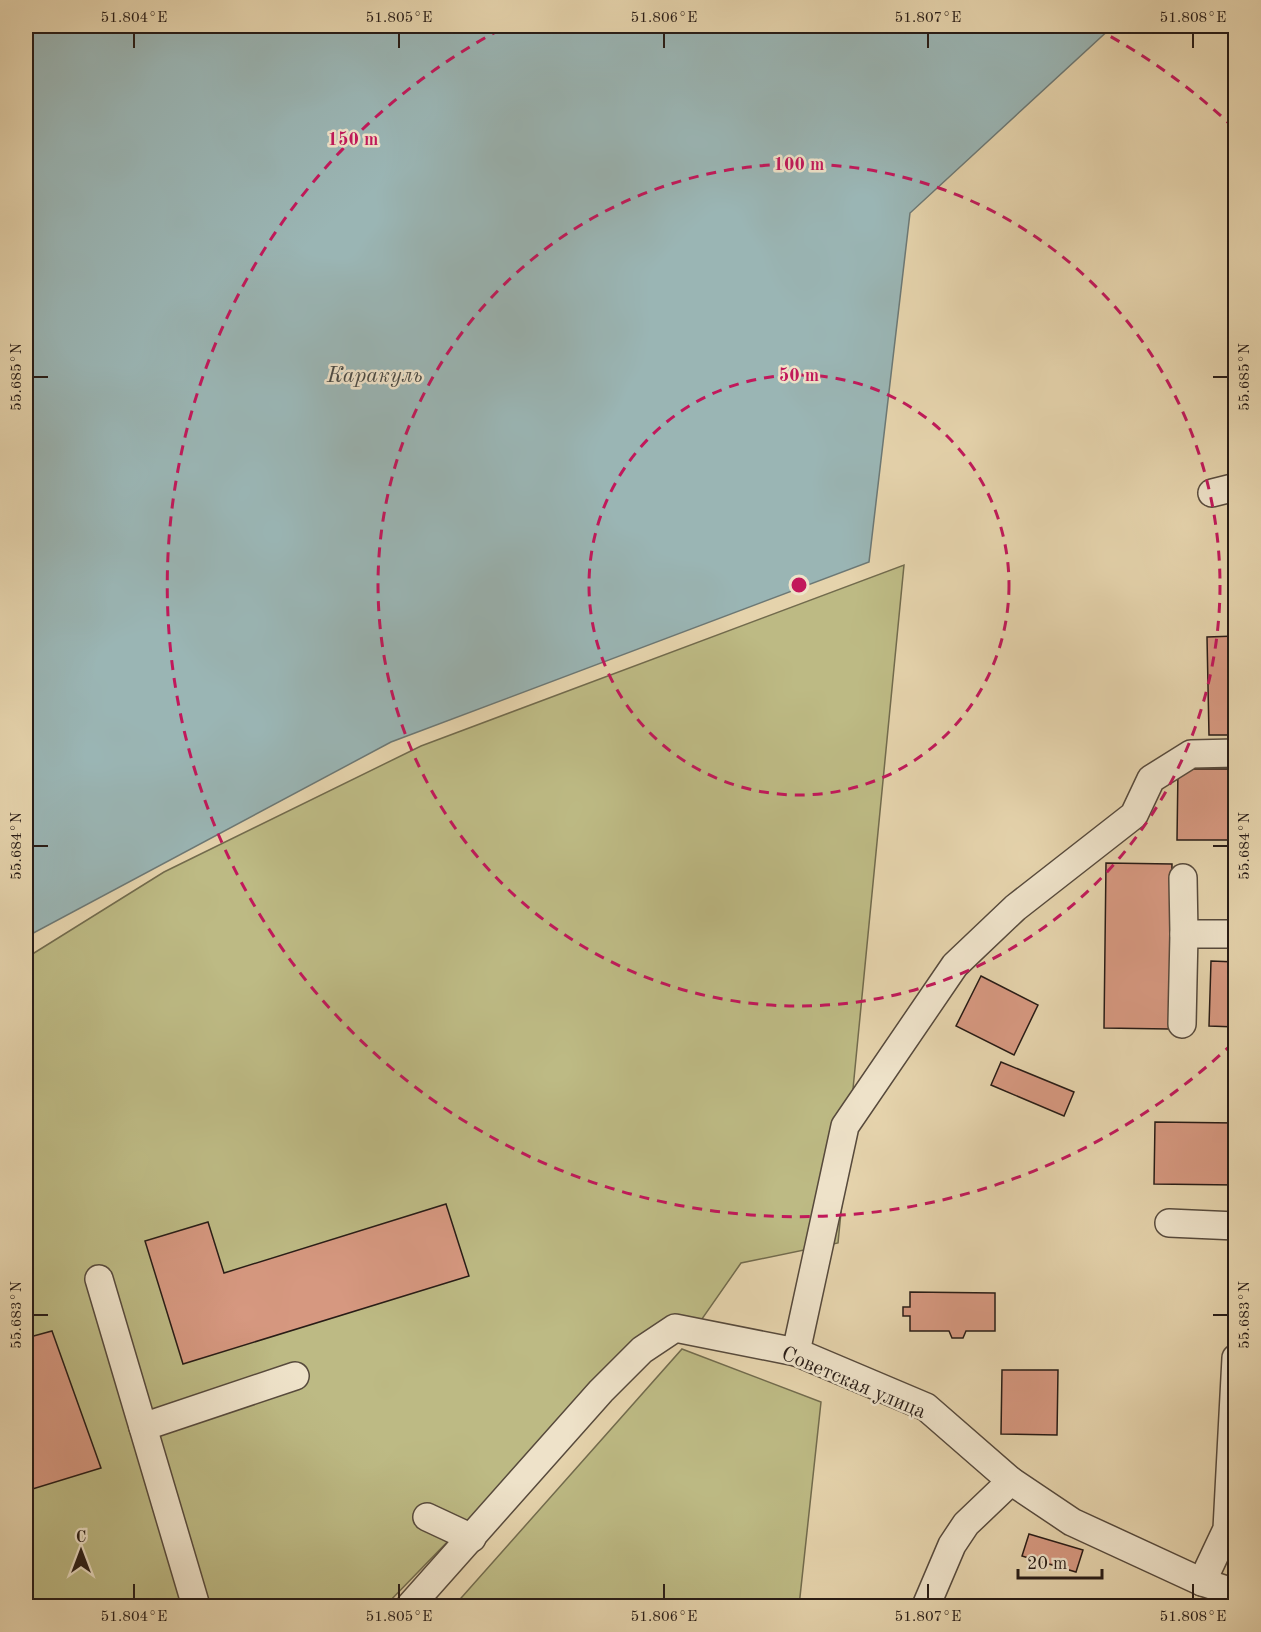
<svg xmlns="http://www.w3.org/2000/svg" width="1261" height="1632" font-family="'Old Standard TT',serif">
  <rect width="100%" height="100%" fill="#e5d3ac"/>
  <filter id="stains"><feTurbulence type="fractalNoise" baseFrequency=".00333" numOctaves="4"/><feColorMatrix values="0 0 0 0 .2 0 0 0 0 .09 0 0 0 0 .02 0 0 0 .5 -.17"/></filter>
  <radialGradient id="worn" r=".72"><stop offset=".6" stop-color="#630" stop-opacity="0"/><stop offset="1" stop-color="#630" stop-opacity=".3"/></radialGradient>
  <g fill="#bdba84" stroke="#726b4d" stroke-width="1.5">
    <path d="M904,565L838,1243L741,1263L695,1329L630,1354L385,1606H26V958L164,872L421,746Z"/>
    <path d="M682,1349L821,1402L799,1606H454Z"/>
  </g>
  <path fill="#9ab5b4" stroke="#6c7875" stroke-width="1.5" d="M26,26H1113L910,213L869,562L391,742L26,937Z"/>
  <g fill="#d69880" stroke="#281c16" stroke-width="1.5">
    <path d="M1236,636V735H1209L1207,637Z"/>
    <path d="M1178,769H1236V840H1177Z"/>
    <path d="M1106,863L1172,864L1169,1029L1104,1028Z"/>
    <path d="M1211,961L1236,962V1027L1209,1026Z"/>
    <path d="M981,976L1038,1005L1014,1055L956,1026Z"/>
    <path d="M1001,1062L1074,1092L1064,1116L991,1085Z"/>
    <path d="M1155,1122L1236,1123V1185L1154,1184Z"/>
    <path d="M446,1204L469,1276L183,1364L145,1241L208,1222L224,1273Z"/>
    <path d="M910,1292L995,1293V1331H966L963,1338H952L949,1331H910V1316H903V1307H910Z"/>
    <path d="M52,1331L101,1468L26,1491V1338Z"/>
    <path d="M1002,1370H1058L1057,1435L1001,1434Z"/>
    <path d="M1029,1534L1083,1550L1076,1572L1022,1556Z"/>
  </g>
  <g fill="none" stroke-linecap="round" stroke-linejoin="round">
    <g stroke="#574a3c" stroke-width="30">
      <g id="minor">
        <path d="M1212,493L1236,487"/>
        <path d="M1183,878L1184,934H1236"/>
        <path d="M1182,1024L1184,934"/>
        <path d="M1169,1223L1236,1226"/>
        <path d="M99,1279L196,1606"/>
        <path d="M796,1352L845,1126L955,965L1015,908L1134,815L1151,779L1191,754L1236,753"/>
        <path d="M143,1427L295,1376"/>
        <path d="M427,1517L472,1538"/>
        <path d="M1202,1582L1227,1529L1236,1358"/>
        <path d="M410,1606L601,1391L642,1350L675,1328L796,1352L926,1407L1011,1481L1072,1522L1202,1582L1236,1593"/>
        <path d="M926,1606L952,1545L966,1524L1011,1481"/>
      </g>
    </g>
    <use href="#minor" stroke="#eee2c9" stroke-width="27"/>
  </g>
  <path fill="none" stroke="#281c16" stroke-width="2" d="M134,33V48M399,33V48M664,33V48M928,33V48M1193,33V48M33,377H48M1213,377H1228M33,846H48M1213,846H1228M33,1315H48M1213,1315H1228M134,1584V1599M399,1584V1599M664,1584V1599M928,1584V1599M1193,1584V1599"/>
  <g fill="none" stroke="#c2185b" stroke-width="3" stroke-dasharray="10 8">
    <circle cx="799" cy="585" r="210"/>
    <circle cx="799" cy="585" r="421"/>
    <path d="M1233 1043A631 631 0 1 1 503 28M1095 28A631 631 0 0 1 1233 127"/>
  </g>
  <g text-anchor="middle" stroke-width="5" stroke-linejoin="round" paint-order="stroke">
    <g font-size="21" fill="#281c16" stroke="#eee2c9">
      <text transform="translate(854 1382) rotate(23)" y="7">Советская улица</text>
    </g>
    <g font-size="22" font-style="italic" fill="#4a4a45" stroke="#eee2c9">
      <text x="375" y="382">Каракуль</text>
    </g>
  </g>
  <circle cx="799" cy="585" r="9" fill="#c2185b" stroke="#eee2c9" stroke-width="3"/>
  <g font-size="18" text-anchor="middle" font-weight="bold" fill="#c2185b" stroke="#eee2c9" stroke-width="5" stroke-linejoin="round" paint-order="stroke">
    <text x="353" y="145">150 m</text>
    <text x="799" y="170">100 m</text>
    <text x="799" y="381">50 m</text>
  </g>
  <rect width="1261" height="1632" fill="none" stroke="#e5d3ac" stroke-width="66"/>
  <g transform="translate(81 1551)" stroke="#eee2c9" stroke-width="4.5" paint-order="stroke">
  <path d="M0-4.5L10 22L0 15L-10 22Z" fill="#281c16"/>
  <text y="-9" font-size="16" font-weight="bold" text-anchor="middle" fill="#281c16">С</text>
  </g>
  <path d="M1018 1569v9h84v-9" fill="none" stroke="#281c16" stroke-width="3"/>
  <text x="1027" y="1569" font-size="18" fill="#281c16" stroke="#eee2c9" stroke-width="4.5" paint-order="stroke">20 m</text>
  <rect x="33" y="33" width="1195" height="1566" fill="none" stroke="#281c16" stroke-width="2"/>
  <g font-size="15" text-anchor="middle" fill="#281c16">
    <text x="134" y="22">51.804°E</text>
    <text x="399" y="22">51.805°E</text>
    <text x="664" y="22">51.806°E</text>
    <text x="928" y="22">51.807°E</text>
    <text x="1193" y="22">51.808°E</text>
    <text transform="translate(16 377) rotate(-90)" y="5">55.685°N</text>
    <text transform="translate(1244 377) rotate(-90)" y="5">55.685°N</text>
    <text transform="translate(16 846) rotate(-90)" y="5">55.684°N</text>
    <text transform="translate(1244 846) rotate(-90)" y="5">55.684°N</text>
    <text transform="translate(16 1315) rotate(-90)" y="5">55.683°N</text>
    <text transform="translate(1244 1315) rotate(-90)" y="5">55.683°N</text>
    <text x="134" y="1621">51.804°E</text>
    <text x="399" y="1621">51.805°E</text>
    <text x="664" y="1621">51.806°E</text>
    <text x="928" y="1621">51.807°E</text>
    <text x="1193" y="1621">51.808°E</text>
  </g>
  <rect width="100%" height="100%" filter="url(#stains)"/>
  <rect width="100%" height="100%" fill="url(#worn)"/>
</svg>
